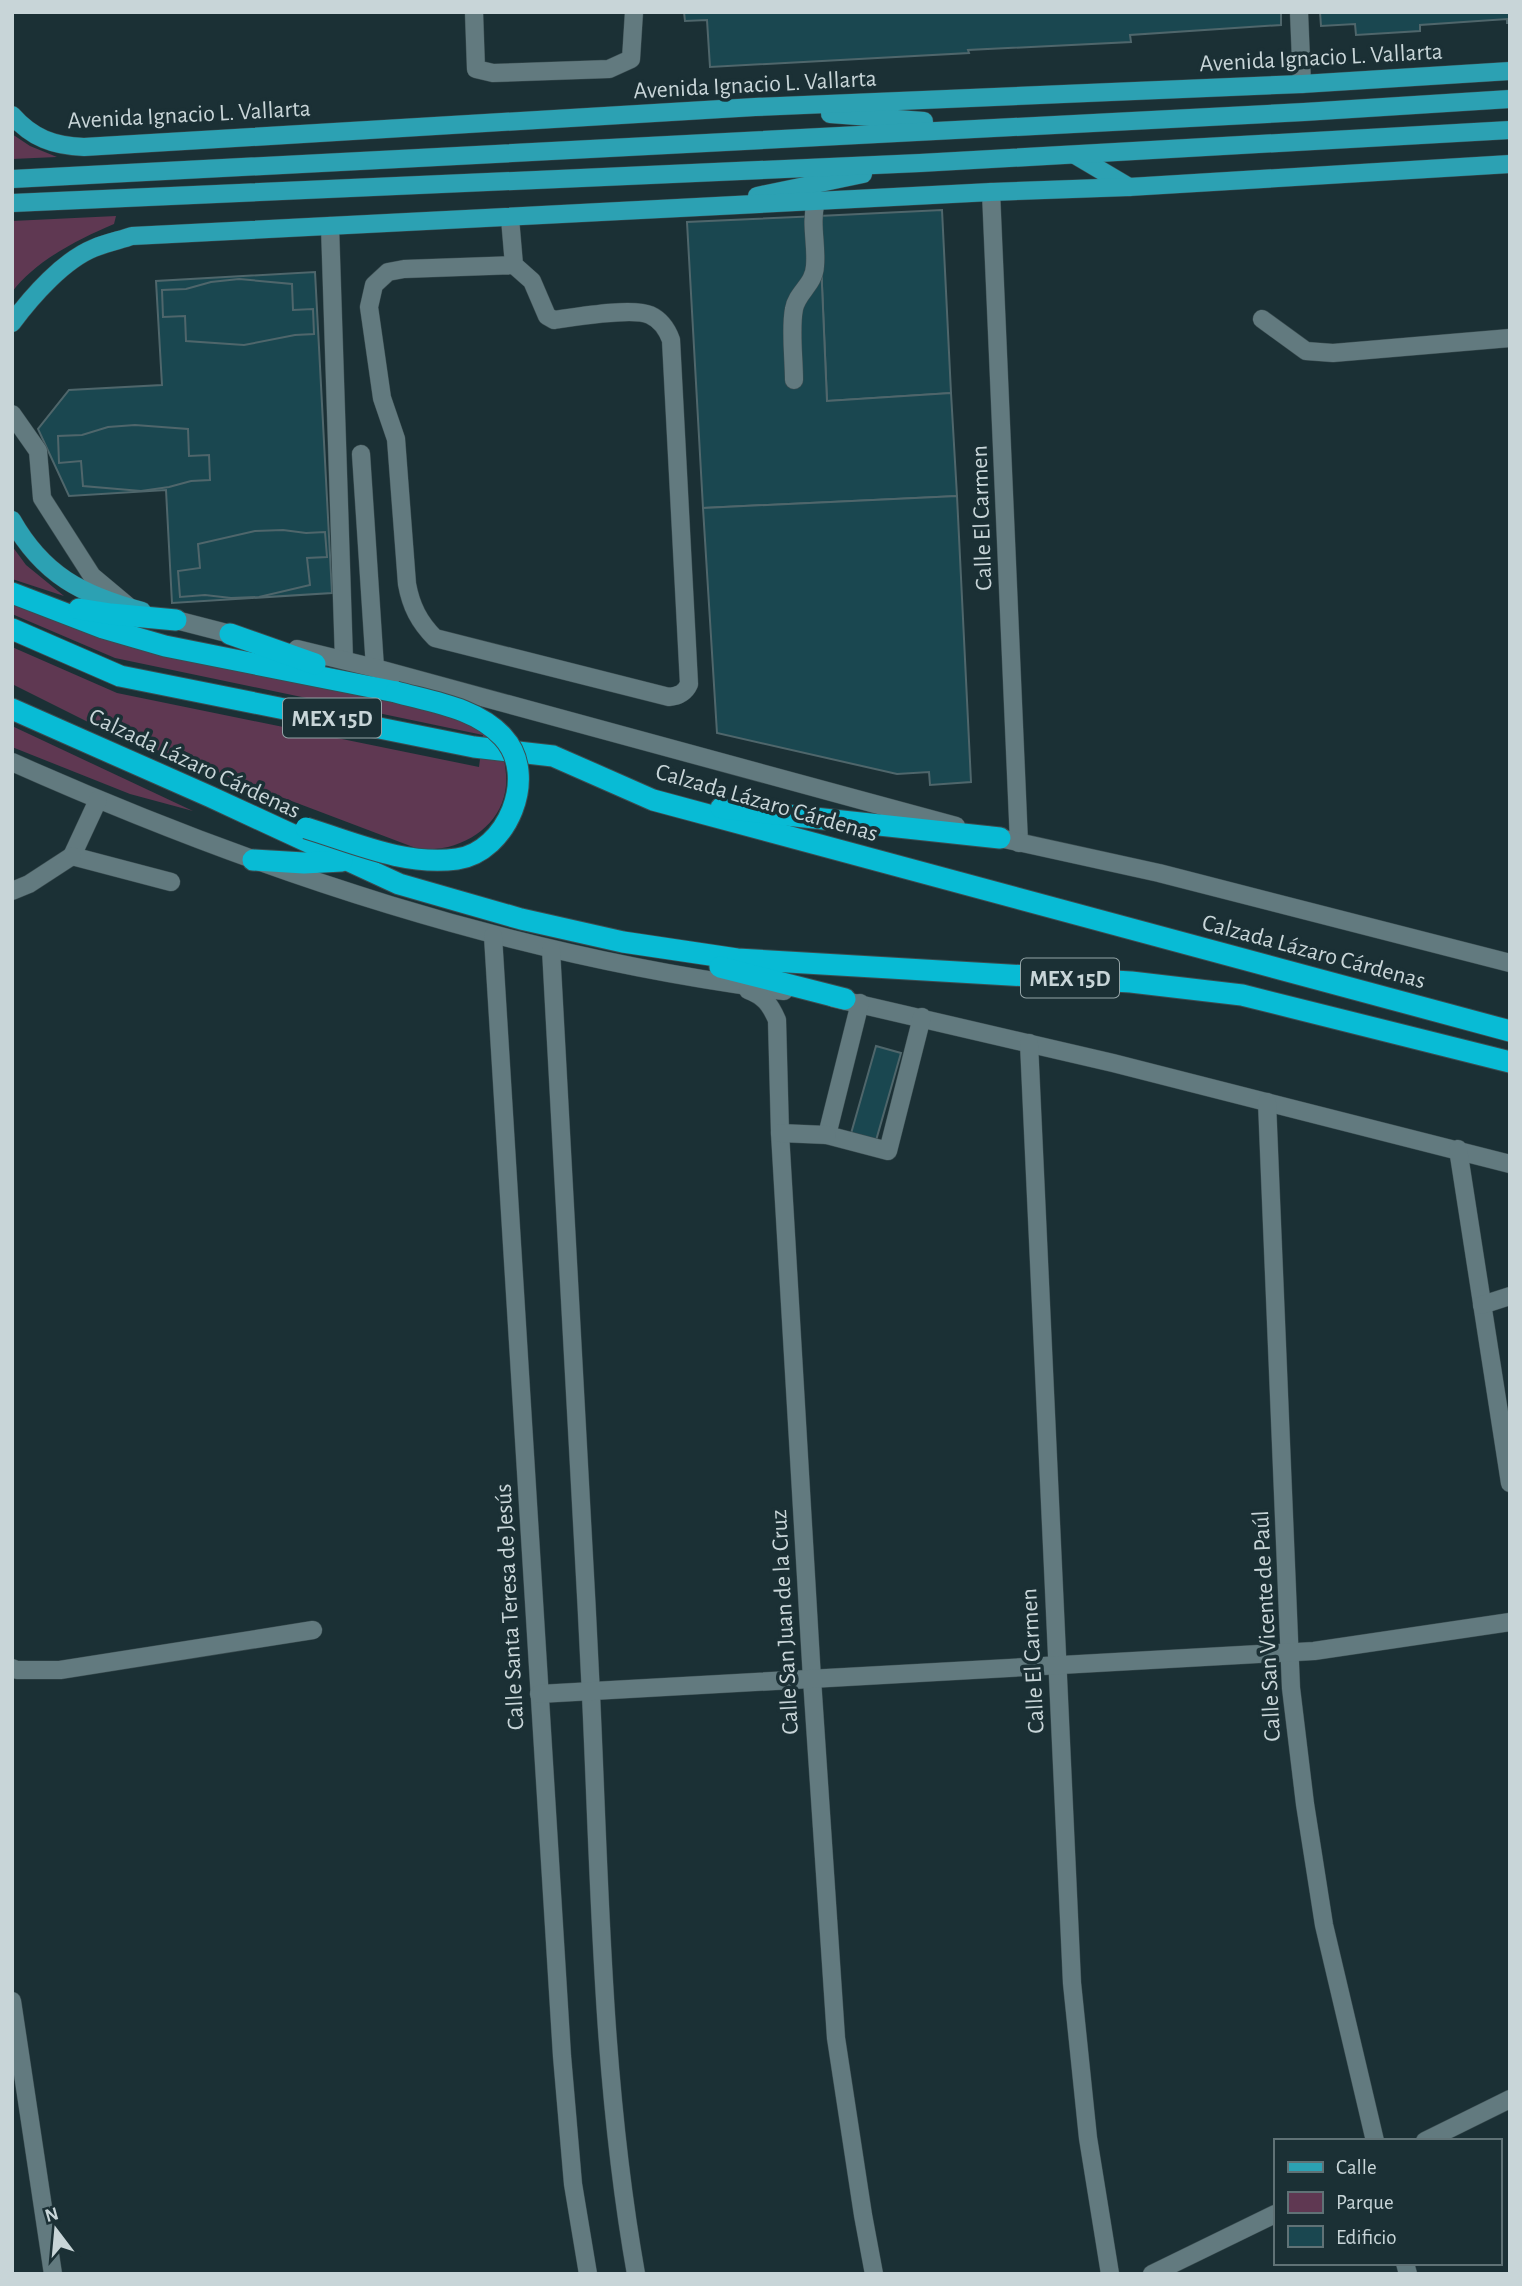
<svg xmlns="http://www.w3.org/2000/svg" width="1522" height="2286" font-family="'Alegreya Sans',sans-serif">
  <rect width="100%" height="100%" fill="#1b3035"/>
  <g fill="#5f3852">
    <path d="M12,134L30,146L57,157L12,159Z"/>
    <path d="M116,216L114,224C79,239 36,260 12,292V221Z"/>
    <path d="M12,546L26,565L64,596L12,579Z"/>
    <path d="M12,596L463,716C472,724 494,737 500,747C504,755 505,765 506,774C509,811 483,838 448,847C439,849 429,849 421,850L104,730L12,684V647L117,693L479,767L483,735L115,658L12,614Z"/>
    <path d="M12,726L193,811L130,794L12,747Z"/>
  </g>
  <g fill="#1a4750" stroke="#4f666b" stroke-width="2">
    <path d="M684,12H1281V25L1130,35L1131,42L968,50L969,53L710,67L707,20L685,21Z"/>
    <path d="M1320,12H1510V23H1507V19L1420,25V31L1356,35L1355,24L1321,26Z"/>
    <path d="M942,210L951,393L827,401L819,216Z"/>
    <path d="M819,216L827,401L951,393L957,496L703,508L687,222Z"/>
    <path d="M315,272L332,593L172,603L166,490L69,496L38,429L69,390L162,385L156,281Z"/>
    <path d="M239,279L292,284L293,310L313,309L314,334L295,335L244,345L186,341L185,316L163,317L162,290L186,289L211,282Z"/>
    <path d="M135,425L188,429L189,456L209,455L210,480L191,481L169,487L141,491L83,486L81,461L59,463L58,436L82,435L108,427Z"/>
    <path d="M957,496L971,782L930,785L929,772L897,774L717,733L703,508Z"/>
    <path d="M283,530L306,533L325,532L327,557L307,558L310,585L259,597L231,598L205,595L180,597L178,571L200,568L198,544L255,531Z"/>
    <path d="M876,1046L901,1053L875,1144L850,1137Z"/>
  </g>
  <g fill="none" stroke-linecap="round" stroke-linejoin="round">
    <g stroke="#3b4d51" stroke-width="19">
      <g id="minor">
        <path d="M474,12L476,69L493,73L609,69L631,59L634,12"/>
        <path d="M1299,12L1302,84"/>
        <path d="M991,192L1019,843"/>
        <path d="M510,218L514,265L532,281L547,316L554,320C576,317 632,307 650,315C661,320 667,329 671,340L689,684C685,693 679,696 669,697L435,638C419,622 411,606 407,584L396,439L382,398L369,307L374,285L388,272L404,269L514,265"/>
        <path d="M330,226L344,660"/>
        <path d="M1262,319L1306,351L1333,353L1510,338"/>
        <path d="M794,380C794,358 790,329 794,309C797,292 814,285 815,266C817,244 810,224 816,201"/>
        <path d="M12,414L38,451L42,498L92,576L129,607"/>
        <path d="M361,454L375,668"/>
        <path d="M176,620L242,637"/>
        <path d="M297,649L375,668L956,826"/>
        <path d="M12,762C259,872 516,957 784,991"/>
        <path d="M98,800L72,856L171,882"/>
        <path d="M986,835L1159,873L1510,963"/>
        <path d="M12,891L29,884L72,856"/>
        <path d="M493,936L562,2056L573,2184L588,2274"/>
        <path d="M551,949C564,1197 579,1446 591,1695C600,1889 602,2083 636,2274"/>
        <path d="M748,990C764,996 770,1004 777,1020L780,1133L812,1679L836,2038L863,2215L874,2274"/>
        <path d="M833,998L1113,1063L1510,1164"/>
        <path d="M860,1003L827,1135L888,1151L922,1017"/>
        <path d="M1029,1043L1072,1983L1088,2138L1110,2274"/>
        <path d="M1267,1102L1291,1688L1305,1804L1324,1925L1375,2141"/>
        <path d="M780,1133L827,1135"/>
        <path d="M1458,1149L1510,1483"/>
        <path d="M1482,1305L1510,1296"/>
        <path d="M12,1668L17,1670H60L313,1630"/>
        <path d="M539,1694L1314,1651L1510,1622"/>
        <path d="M12,2001L53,2274"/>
        <path d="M1425,2141L1510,2099"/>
        <path d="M1405,2263L1408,2274"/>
        <path d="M1152,2274L1275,2214"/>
      </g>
    </g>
    <g stroke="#3b4d51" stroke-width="19">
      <g id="major">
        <path d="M830,114L924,121"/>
        <path d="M12,115C32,138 54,146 84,147L755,107L1302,84L1510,71"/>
        <path d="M1075,155L1129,187"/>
        <path d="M12,179L1304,112L1510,99"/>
        <path d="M757,196L863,174"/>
        <path d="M12,203L920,163L1510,130"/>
        <path d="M12,323C32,296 64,260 94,248C106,243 120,240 132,236L991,192L1129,187L1510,164"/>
        <path d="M12,520C43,575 82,595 142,611"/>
      </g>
    </g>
    <g stroke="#3b4d51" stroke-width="23">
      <g id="highway">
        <path d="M12,593L103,628L165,646L396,692"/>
        <path d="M79,609L111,614L176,620"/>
        <path d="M12,629L120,676L474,747L553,756L653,800L1510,1031"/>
        <path d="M230,634L315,664"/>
        <path d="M12,709L211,797L399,884L521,919L623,942L737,959L1131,982L1242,995L1510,1062"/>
        <path d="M721,808L1000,838"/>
        <path d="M253,860L304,863L342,861"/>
        <path d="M720,967L845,999"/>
      </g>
    </g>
    <use href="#minor" stroke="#627a7f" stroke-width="18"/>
    <use href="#major" stroke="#2ca1b3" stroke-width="18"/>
    <use href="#highway" stroke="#08bbd5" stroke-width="21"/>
    <g stroke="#3b4d51" stroke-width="23" stroke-linecap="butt">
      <path id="highway-bridge" d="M306,828C355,843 405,866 457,859C507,852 539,776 503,737C477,708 433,702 396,692"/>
    </g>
    <use href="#highway-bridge" stroke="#08bbd5" stroke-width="21"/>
  </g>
  <g text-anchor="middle" stroke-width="7" stroke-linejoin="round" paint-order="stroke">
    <g fill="#1b3035" stroke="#94a4a7" stroke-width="2">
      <rect x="283" y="698.5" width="98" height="39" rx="5"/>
      <rect x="1021" y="958.5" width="98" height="39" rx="5"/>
    </g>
    <g font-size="23" font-weight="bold" fill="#c8d5d8">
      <text x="332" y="726">MEX 15D</text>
      <text x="1070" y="986">MEX 15D</text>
    </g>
    <g font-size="24" fill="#c8d5d8" stroke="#1b3035">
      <text transform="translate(1321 57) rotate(-3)" y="8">Avenida Ignacio L. Vallarta</text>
      <text transform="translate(755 84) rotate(-3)" y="8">Avenida Ignacio L. Vallarta</text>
      <text transform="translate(189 114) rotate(-3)" y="8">Avenida Ignacio L. Vallarta</text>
      <text transform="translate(981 518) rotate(-92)" y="8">Calle El Carmen</text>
      <text transform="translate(195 763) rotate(25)" y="8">Calzada Lázaro Cárdenas</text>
      <text transform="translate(767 802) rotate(16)" y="8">Calzada Lázaro Cárdenas</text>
      <text transform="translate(1314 951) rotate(15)" y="8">Calzada Lázaro Cárdenas</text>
      <text transform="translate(509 1607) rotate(-93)" y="8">Calle Santa Teresa de Jesús</text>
      <text transform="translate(784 1622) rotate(-93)" y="8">Calle San Juan de la Cruz</text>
      <text transform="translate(1266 1626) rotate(-93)" y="8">Calle San Vicente de Paúl</text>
      <text transform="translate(1032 1661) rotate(-93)" y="8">Calle El Carmen</text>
    </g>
  </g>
  <rect width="1522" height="2286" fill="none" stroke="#c8d5d8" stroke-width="28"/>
  <rect x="1274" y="2139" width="228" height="126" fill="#1b3035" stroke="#607276" stroke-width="2"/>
  <rect x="1288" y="2162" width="35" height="10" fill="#2ca1b3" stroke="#607276" stroke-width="2"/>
  <text x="1336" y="2174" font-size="21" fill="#c8d5d8">Calle</text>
  <rect x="1288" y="2192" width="35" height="21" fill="#5f3852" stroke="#607276" stroke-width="2"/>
  <text x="1336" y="2209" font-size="21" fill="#c8d5d8">Parque</text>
  <rect x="1288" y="2226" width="35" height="21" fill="#1a4750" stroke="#607276" stroke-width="2"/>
  <text x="1336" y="2244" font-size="21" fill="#c8d5d8">Edificio</text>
  <g transform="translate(56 2230) rotate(344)" stroke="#1b3035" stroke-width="5" paint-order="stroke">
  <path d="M0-5L12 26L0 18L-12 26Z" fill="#c8d5d8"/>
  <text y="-10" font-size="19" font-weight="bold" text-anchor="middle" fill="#c8d5d8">N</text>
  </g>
</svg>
